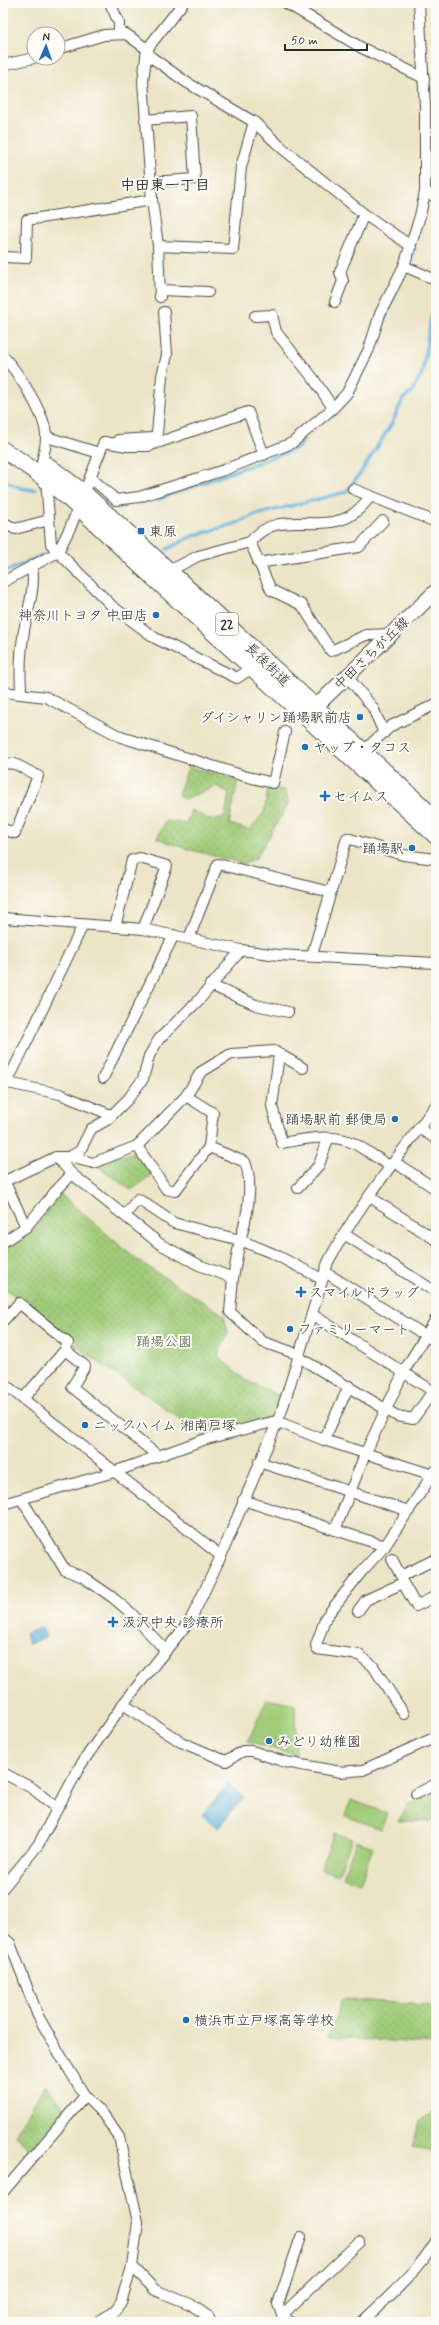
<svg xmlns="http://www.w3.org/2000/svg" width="439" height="2325" font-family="Mynerve,'Klee One',sans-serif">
  <defs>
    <pattern id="green-dots" width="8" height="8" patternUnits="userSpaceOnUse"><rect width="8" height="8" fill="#a0cc79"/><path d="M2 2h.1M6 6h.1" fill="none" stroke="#8aaf69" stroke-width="1.8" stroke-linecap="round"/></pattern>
  </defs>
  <rect width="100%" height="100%" fill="#fdfcf7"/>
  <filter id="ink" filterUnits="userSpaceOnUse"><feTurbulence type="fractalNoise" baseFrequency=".025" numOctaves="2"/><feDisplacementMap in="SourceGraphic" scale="8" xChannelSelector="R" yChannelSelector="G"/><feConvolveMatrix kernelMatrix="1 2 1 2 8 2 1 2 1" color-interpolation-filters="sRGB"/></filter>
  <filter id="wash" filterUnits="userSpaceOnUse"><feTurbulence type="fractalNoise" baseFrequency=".012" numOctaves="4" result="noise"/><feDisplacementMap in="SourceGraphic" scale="16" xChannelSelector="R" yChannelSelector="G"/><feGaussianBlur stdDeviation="0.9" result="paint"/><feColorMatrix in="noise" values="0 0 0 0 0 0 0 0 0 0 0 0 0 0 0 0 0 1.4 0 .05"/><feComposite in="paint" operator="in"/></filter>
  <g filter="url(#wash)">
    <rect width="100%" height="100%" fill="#ece4c6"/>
    <g fill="url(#green-dots)" stroke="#667c52">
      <path d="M188,767L238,780L229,824L249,830L264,813L268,789L285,790L289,803L256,858L243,864C214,855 185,850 157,838L166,821L186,824L191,810L210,820L225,817L229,793L217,786L184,799L178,795Z"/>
      <path d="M136,1151L152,1175L131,1190L96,1165Z"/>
      <path d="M60,1194L137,1260L224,1315L228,1333L218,1356L245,1380L280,1396L274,1417L205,1436L76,1346L70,1338L3,1287V1250L36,1227Z"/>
      <path d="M436,1793V1821H398L408,1805Z"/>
      <path d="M343,1999L436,2006V2044L328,2037Z"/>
      <path d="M45,2085L66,2110L31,2149L15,2135Z"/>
      <path d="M436,2104V2151L412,2147L420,2121L435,2111Z"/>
    </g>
    <g fill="#a0cc79" stroke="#667c52">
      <path d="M267,1699L295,1705L296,1755L248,1741Z"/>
      <path d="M351,1800L387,1813L381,1829L345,1816Z"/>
      <path d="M334,1833L352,1839L338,1875L321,1869Z"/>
      <path d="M356,1841L373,1847L360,1883L343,1877Z"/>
    </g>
    <g fill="#62b1dc" stroke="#466e84">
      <path d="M42,1627L46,1637L29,1644L25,1634Z"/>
      <path d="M228,1784L244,1797L218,1828L202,1815Z"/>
    </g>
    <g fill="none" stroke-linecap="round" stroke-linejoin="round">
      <g stroke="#62b1dc" stroke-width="3.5">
        <path d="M430,194L431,188L436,183"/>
        <path d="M408,267L414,250"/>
        <path d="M380,330L396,292"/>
        <path d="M332,416L349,401L355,390"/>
        <path d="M3,479L20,488L35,490"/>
        <path d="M158,499L281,454L299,447L304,440"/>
        <path d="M167,549L193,536L237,523L255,515L346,492L362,471L392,423L403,399L412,392L422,373L432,314L436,306"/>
        <path d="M3,570H9L41,556"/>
      </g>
    </g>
  </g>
  <g filter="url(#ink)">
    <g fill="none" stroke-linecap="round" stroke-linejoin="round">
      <g stroke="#484742" stroke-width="12">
        <g id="street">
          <path d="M110,3L119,23V33"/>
          <path d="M286,3L362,48L424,78"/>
          <path d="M58,49L104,35L126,34L147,49L151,57L186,82L254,122L282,148L364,214L411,246"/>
          <path d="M3,65L34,58"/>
          <path d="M145,120L191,116L195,179L151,182"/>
          <path d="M425,192L436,197"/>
          <path d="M158,246L233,249L241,167L254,122"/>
          <path d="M3,257L26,258L27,220L152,200"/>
          <path d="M404,266L436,280"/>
          <path d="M160,290L208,292"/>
          <path d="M160,297L158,246L152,200L143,81L147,49L183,3"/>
          <path d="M335,302L343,281L340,272L364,214"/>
          <path d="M255,316L272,315L276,332L313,378L333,408"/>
          <path d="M3,356C17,371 47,416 46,437C46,445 44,454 42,462"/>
          <path d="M47,437L99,453"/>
          <path d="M118,440L152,438L157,434L162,376L167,355L164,312"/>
          <path d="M104,442L127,446H148L248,412L264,455"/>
          <path d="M90,477L116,500L139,497L224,470L292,443L333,408L347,393L369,349L380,314L404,266L420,216L425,192V106L419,3"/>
          <path d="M46,479L51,544L58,552L112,606L155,638L237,678L252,668"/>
          <path d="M353,489L436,522"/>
          <path d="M3,522L15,529L49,520"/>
          <path d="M250,542C276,511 305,529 337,521C352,518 361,508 371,496"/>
          <path d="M258,563L359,547L383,521"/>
          <path d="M169,571L198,556L250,542L271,590L302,605L331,651L366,635L390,634"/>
          <path d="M3,582L58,552L71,526L104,442"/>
          <path d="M347,676L373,708L384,733"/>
          <path d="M3,692L46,697L121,737L244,776L273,783L285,732"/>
          <path d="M21,692C20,673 20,655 23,637C26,614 36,590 32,567"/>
          <path d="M362,752L391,726L436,704"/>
          <path d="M3,763L15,764L38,776L15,833L3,829"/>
          <path d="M3,918L143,929L241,950L278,955L436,963"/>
          <path d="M115,927L132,860L140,858L167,866L143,929"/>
          <path d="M189,938L218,864L330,892"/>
          <path d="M312,955L347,838L403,855L436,859"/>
          <path d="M210,985L256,1005L288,1012"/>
          <path d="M279,1055L272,1106L282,1143C304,1139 331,1133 353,1143C365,1149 378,1159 390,1166"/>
          <path d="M103,1078L174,935"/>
          <path d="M3,1082L60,1094L111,1115"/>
          <path d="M7,1083L83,925"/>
          <path d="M186,1096L201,1072L231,1054L274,1051L303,1068"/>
          <path d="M419,1128L436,1139"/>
          <path d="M137,1146L186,1096L213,1113L209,1147"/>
          <path d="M56,1157L72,1174L160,1244L199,1265L233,1278L240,1240L274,1254L322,1279"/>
          <path d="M69,1157L80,1151L91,1129L107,1120L128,1099L143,1079L149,1056L159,1039L200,999L241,950"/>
          <path d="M394,1162L436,1189"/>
          <path d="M3,1178L26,1227"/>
          <path d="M3,1182L56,1157H69L93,1163L137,1146L166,1189L175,1191L209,1147L245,1162C254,1184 247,1218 240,1240L174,1223L138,1199L125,1215"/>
          <path d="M298,1188L319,1165L328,1139"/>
          <path d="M370,1197L436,1240"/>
          <path d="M344,1234L436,1292"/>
          <path d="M3,1242L26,1227L54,1193L72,1174"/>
          <path d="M325,1272L436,1342"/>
          <path d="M233,1278L230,1312L263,1342L300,1355"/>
          <path d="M313,1315L436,1393"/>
          <path d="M3,1321L19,1303L68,1343L65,1350L23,1399"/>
          <path d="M65,1350L85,1366L72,1387L157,1455"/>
          <path d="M300,1358L397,1416L413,1419L433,1391"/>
          <path d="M3,1383L221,1556"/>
          <path d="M324,1440L349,1386"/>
          <path d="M259,1462L409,1511"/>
          <path d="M22,1500L65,1570L83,1577L112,1597L131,1613L166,1651"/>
          <path d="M243,1500L385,1546"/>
          <path d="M3,1504L114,1472L203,1440L276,1421L324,1440L436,1476"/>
          <path d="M335,1530L365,1454L404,1371L436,1319"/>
          <path d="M392,1559L401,1576L436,1559"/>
          <path d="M358,1611L366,1600L403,1583L416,1606L436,1596"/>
          <path d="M123,1704L181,1742L226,1761L243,1751H252L285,1762L341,1772L363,1770L436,1737"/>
          <path d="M404,1714L373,1666L359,1655L317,1649L316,1645L326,1617L362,1571L385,1546L435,1471"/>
          <path d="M3,1773L32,1788L57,1808"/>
          <path d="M416,1794L436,1784"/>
          <path d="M3,1888L38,1845L80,1766L123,1704L191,1619L221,1556L281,1413L328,1262C358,1206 399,1156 436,1105"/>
          <path d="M3,1937L10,1943L38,2016L65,2063L85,2096L103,2114L119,2137L138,2222L132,2266L155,2290L190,2304L209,2317L205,2322"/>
          <path d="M3,2192L85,2096"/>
          <path d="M282,2315L359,2242"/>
          <path d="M96,2322L113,2313L121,2302L132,2266"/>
          <path d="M290,2322L282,2315L278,2304L301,2237"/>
          <path d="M362,2322C389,2296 417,2273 436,2241"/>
        </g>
      </g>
      <g stroke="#484742" stroke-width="16">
        <path id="secondary" d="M308,714L436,591"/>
      </g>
      <g stroke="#484742" stroke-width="18">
        <g id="primary">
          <path d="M3,450C62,485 106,535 157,581C250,665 343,750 436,836"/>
          <path d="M47,465L84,493L139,543L436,819"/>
        </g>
      </g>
      <use href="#street" stroke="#fff" stroke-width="10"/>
      <use href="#secondary" stroke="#fff" stroke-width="14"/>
      <use href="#primary" stroke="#fff" stroke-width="16"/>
    </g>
  </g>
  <g fill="#1f6fb2" stroke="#fdfcf7" stroke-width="1.5">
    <rect x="137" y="527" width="8" height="8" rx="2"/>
    <circle cx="156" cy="615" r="4"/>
    <circle cx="360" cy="717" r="4"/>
    <circle cx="305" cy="747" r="4"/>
    <path d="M323 790h4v4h4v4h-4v4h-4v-4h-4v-4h4z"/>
    <circle cx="412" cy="848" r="4"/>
    <circle cx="395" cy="1119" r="4"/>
    <path d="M299 1286h4v4h4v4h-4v4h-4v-4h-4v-4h4z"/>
    <circle cx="290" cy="1329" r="4"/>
    <circle cx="85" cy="1425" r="4"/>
    <path d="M111 1616h4v4h4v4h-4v4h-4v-4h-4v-4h4z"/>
    <circle cx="269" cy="1741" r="4"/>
    <circle cx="186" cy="2020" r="4"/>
  </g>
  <g text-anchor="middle" stroke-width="4" stroke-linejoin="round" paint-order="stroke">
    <rect fill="#fdfcf7" stroke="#6a6a68" stroke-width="1" x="216" y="613" width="22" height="22" rx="3"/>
    <g font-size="13" font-weight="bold" fill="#2b2b2b">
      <text x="227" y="629">22</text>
    </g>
    <g font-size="14" fill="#2b2b2b" stroke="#fdfcf7" text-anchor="start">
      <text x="149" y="536">東原</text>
      <text x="148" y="620" text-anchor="end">神奈川トヨタ 中田店</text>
      <text x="352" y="722" text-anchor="end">ダイシャリン踊場駅前店</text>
      <text x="313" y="752">ヤップ・タコス</text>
      <text x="333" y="801">セイムス</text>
      <text x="404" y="853" text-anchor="end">踊場駅</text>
      <text x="387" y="1124" text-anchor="end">踊場駅前 郵便局</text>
      <text x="309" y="1297">スマイルドラッグ</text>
      <text x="298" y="1334">ファミリーマート</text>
      <text x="93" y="1430">ニックハイム 湘南戸塚</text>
      <text x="122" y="1627">汲沢中央 診療所</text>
      <text x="277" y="1746">みどり幼稚園</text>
      <text x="194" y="2025">横浜市立戸塚高等学校</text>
    </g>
    <g font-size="14" fill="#2b2b2b" stroke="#fdfcf7">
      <text transform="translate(371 653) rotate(-44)" y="5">中田さちが丘線</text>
      <text transform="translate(268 664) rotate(44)" y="5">長後街道</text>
    </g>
    <g font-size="14" fill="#4e5b42" stroke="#fdfcf7">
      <text x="164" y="1346">踊場公園</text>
    </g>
    <g font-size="15" font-weight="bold" fill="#2b2b2b" stroke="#fdfcf7">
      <text x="165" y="190">中田東一丁目</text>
    </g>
  </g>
  <rect width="439" height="2325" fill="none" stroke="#fdfcf7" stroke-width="16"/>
  <g transform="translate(46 46) rotate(2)"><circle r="19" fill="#fdfcf7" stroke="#a9a8a5"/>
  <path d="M0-3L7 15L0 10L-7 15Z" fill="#1f6fb2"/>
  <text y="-6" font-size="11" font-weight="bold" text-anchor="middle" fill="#2b2b2b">N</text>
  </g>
  <path d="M285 44v6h82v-6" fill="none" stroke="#2b2b2b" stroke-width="2"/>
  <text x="291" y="44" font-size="12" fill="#2b2b2b" stroke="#fdfcf7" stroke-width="3" paint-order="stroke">50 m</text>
</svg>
